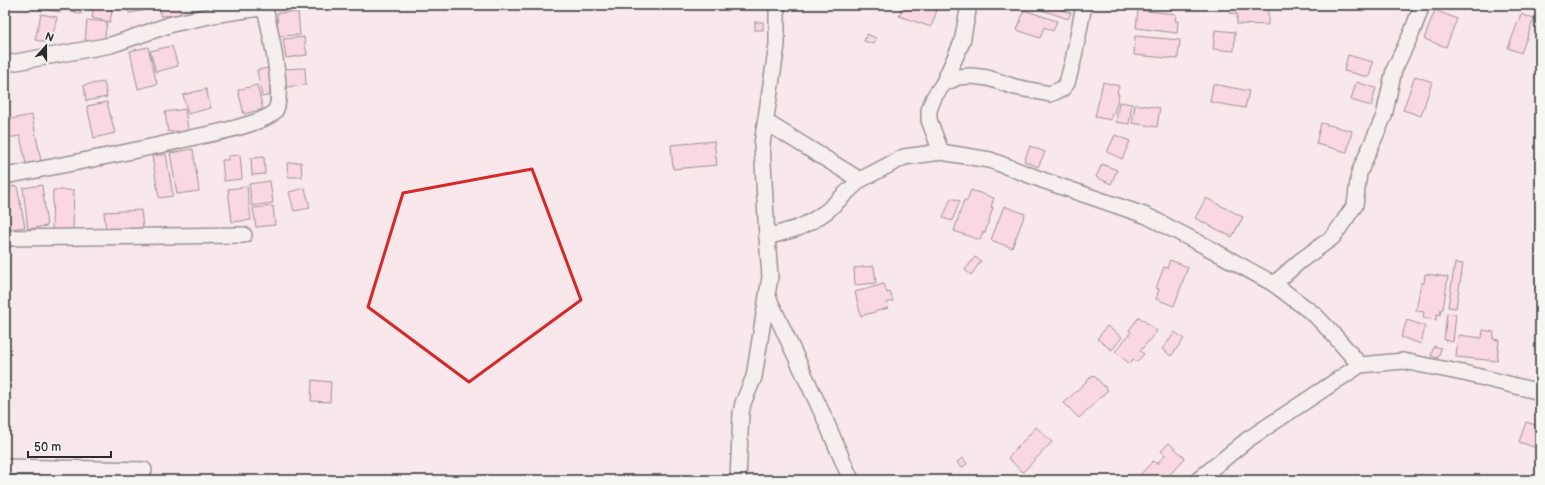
<svg xmlns="http://www.w3.org/2000/svg" width="1545" height="485" font-family="'Balsamiq Sans',sans-serif">
  <rect width="100%" height="100%" fill="#f8e7eb"/>
  <filter id="ink" filterUnits="userSpaceOnUse"><feTurbulence type="fractalNoise" baseFrequency=".025" numOctaves="2"/><feDisplacementMap in="SourceGraphic" scale="8" xChannelSelector="R" yChannelSelector="G"/><feConvolveMatrix kernelMatrix="1 2 1 2 8 2 1 2 1" color-interpolation-filters="sRGB"/></filter>
  <g filter="url(#ink)">
    <g fill="#fbc3da" stroke="#2b2b2b">
      <path d="M39,5H62L61,12L38,9Z"/>
      <path d="M64,5H84L81,14L63,8Z"/>
      <path d="M94,5H113L110,22L92,18Z"/>
      <path d="M127,5H146L147,10L129,13Z"/>
      <path d="M160,5H180V15L160,16Z"/>
      <path d="M206,5H226V8L206,9Z"/>
      <path d="M903,5H921L937,10L931,27L899,16Z"/>
      <path d="M1028,5H1055V7L1071,13L1068,19Z"/>
      <path d="M1231,5H1268V25L1237,24V14L1230,13Z"/>
      <path d="M5,9L10,10L5,38Z"/>
      <path d="M1024,10L1057,21L1053,31L1044,27L1040,38L1017,30Z"/>
      <path d="M1138,10L1176,14L1175,21H1178L1177,33L1136,28Z"/>
      <path d="M1435,10L1457,19L1446,47L1424,39Z"/>
      <path d="M298,12L300,35L278,36L277,13Z"/>
      <path d="M41,14L57,17L51,43L35,40Z"/>
      <path d="M1521,14L1534,19L1521,53L1508,48Z"/>
      <path d="M87,20L107,22L104,43L85,40Z"/>
      <rect x="755" y="22" width="8" height="8"/>
      <path d="M1215,30L1235,32L1234,51L1213,49Z"/>
      <path d="M867,34L876,38L874,44L864,41Z"/>
      <path d="M1135,36L1180,40L1178,59L1134,55Z"/>
      <path d="M304,37L307,55L286,58L283,39Z"/>
      <path d="M172,46L178,66L156,72L150,51Z"/>
      <path d="M148,47L157,84L138,89L130,51Z"/>
      <path d="M1348,55L1373,62L1369,77L1344,71Z"/>
      <path d="M268,68L272,95L262,97L257,70Z"/>
      <path d="M305,68L306,85L285,87L283,69Z"/>
      <path d="M1415,76L1432,82L1421,116L1403,110Z"/>
      <path d="M104,82L107,97L86,101L84,85Z"/>
      <path d="M1103,82L1119,86L1117,93L1119,94L1114,114L1112,113L1111,120L1095,117Z"/>
      <path d="M1356,82L1376,88L1371,106L1351,100Z"/>
      <path d="M1213,84L1249,91L1245,108L1210,102Z"/>
      <path d="M257,85L263,109L244,114L238,90Z"/>
      <path d="M206,89L211,108L188,114L183,95Z"/>
      <path d="M107,102L115,133L94,138L87,106Z"/>
      <path d="M1119,102L1132,104L1129,124L1116,122Z"/>
      <path d="M1135,104L1160,108L1157,127L1132,123Z"/>
      <path d="M185,109L189,135L179,136L178,131L168,132L165,112Z"/>
      <path d="M32,115L41,161L26,164L20,136L5,138V120Z"/>
      <path d="M1321,123L1352,131L1347,152L1316,144Z"/>
      <path d="M1115,135L1130,141L1122,159L1107,152Z"/>
      <path d="M714,141L717,165L673,169L671,145Z"/>
      <path d="M1030,146L1045,152L1038,167L1024,161Z"/>
      <path d="M193,149L199,191L177,194L170,153Z"/>
      <path d="M166,154L173,196L159,198L152,156Z"/>
      <path d="M240,155L242,179L224,181L222,160H228V156Z"/>
      <path d="M264,157L265,174L252,175L251,158Z"/>
      <path d="M301,162L302,177H288L287,163Z"/>
      <path d="M1102,164L1117,170L1111,184L1096,177Z"/>
      <path d="M270,181L273,203L252,206L249,184Z"/>
      <path d="M42,185L47,226L28,229L23,188Z"/>
      <path d="M17,186L25,227L5,230V188Z"/>
      <path d="M247,187L251,220L232,222L228,189Z"/>
      <path d="M305,188L310,208L294,211L289,192Z"/>
      <path d="M53,190H74L73,230H52Z"/>
      <path d="M971,190L994,198L991,207H993L985,233L983,232L980,240L954,231L964,200L967,201Z"/>
      <path d="M951,198L960,201L952,221L943,218Z"/>
      <path d="M1206,198L1243,217L1232,237L1195,218Z"/>
      <path d="M273,206L275,225L256,227L253,208Z"/>
      <path d="M1004,206L1025,214L1012,248L991,240Z"/>
      <path d="M141,210L143,228L106,231L104,212Z"/>
      <path d="M975,257L981,261L971,275L965,270Z"/>
      <path d="M1170,260L1188,267L1174,306L1156,299L1159,289L1156,288L1164,267L1167,268Z"/>
      <path d="M5,263L9,264L5,282Z"/>
      <path d="M1455,263L1463,264L1456,308L1448,307Z"/>
      <path d="M874,266L876,283L855,285L854,268Z"/>
      <path d="M1425,274L1448,277L1443,309H1441L1440,315L1437,314L1436,320L1423,318L1424,312L1416,311L1421,283H1424Z"/>
      <path d="M884,284L887,293L890,292L893,301L887,303L888,308L861,316L855,292Z"/>
      <path d="M1447,313L1456,314L1453,342L1444,340Z"/>
      <path d="M1139,317L1157,331L1140,351L1144,354L1137,362L1133,359L1130,364L1115,352L1131,332L1129,330Z"/>
      <path d="M1407,320L1425,326L1421,344L1401,337Z"/>
      <path d="M1107,326L1122,337L1112,350L1097,339Z"/>
      <path d="M1483,330L1494,332L1493,339L1499,340L1497,361L1456,357L1458,335L1482,338Z"/>
      <path d="M1175,332L1184,339L1171,356L1162,349Z"/>
      <path d="M1434,346L1441,348L1438,358L1431,356Z"/>
      <path d="M1093,375L1108,390L1079,418L1064,403Z"/>
      <path d="M312,380L331,382L330,402L311,401Z"/>
      <path d="M1526,422L1539,426L1540,425V449L1519,442Z"/>
      <path d="M1036,427L1052,442L1023,472L1008,458Z"/>
      <path d="M1169,443L1185,458L1165,480H1144L1139,476L1153,461L1157,464L1165,455L1161,451Z"/>
      <path d="M963,458L967,464L961,468L957,462Z"/>
    </g>
    <g fill="none" stroke-linecap="round" stroke-linejoin="round">
      <g stroke="#2b2b2b" stroke-width="18">
        <g id="minor">
          <path d="M5,64L111,45L172,24L219,14L260,8L266,13C270,30 285,98 275,111C266,123 211,134 195,137C132,152 69,164 5,176"/>
          <path d="M943,84L958,77L971,76L988,78L1015,87L1050,94L1062,89L1067,83L1073,61L1084,5"/>
          <path d="M766,122L860,180"/>
          <path d="M941,152L929,120V110L934,97L943,84L962,42L969,5"/>
          <path d="M767,237L798,228L812,221L827,211L860,180L904,157L941,152L990,160L1045,181L1147,216L1207,247L1274,284L1315,315L1333,334L1360,365"/>
          <path d="M5,238L244,235"/>
          <path d="M1274,284L1300,261L1333,237L1355,205L1359,173L1384,116L1394,70L1412,32L1422,5"/>
          <path d="M768,297L824,417L851,480"/>
          <path d="M5,467L144,470"/>
          <path d="M738,480L741,413L743,403L754,377L770,277L767,237L762,144L777,45V5"/>
          <path d="M1198,480L1247,440L1360,365L1403,361L1468,374L1540,392"/>
        </g>
      </g>
      <use href="#minor" stroke="#f6f6f2" stroke-width="15"/>
    </g>
  </g>
  <path d="M0 0H1545V485H0ZM532,169L581,300L469,382L368,307L403,193Z" fill="#f8e7eb" fill-opacity=".55" fill-rule="evenodd"/>
  <path fill="none" stroke="#d62828" stroke-width="3" stroke-linejoin="round" d="M532,169L581,300L469,382L368,307L403,193Z"/>
  <rect width="1545" height="485" fill="none" stroke="#f6f6f2" stroke-width="20"/>
  <rect x="10" y="10" width="1525" height="465" fill="none" stroke="#2b2b2b" stroke-width="1.5" filter="url(#ink)"/>
  <g transform="translate(46 46) rotate(21)" stroke="#f6f6f2" stroke-width="3" paint-order="stroke">
  <path d="M0-3L7 15L0 10L-7 15Z" fill="#2b2b2b"/>
  <text y="-6" font-size="11" font-weight="bold" text-anchor="middle" fill="#2b2b2b">N</text>
  </g>
  <path d="M28 451v6h83v-6" fill="none" stroke="#2b2b2b" stroke-width="2"/>
  <text x="34" y="451" font-size="12" fill="#2b2b2b" stroke="#f6f6f2" stroke-width="3" paint-order="stroke">50 m</text>
</svg>
